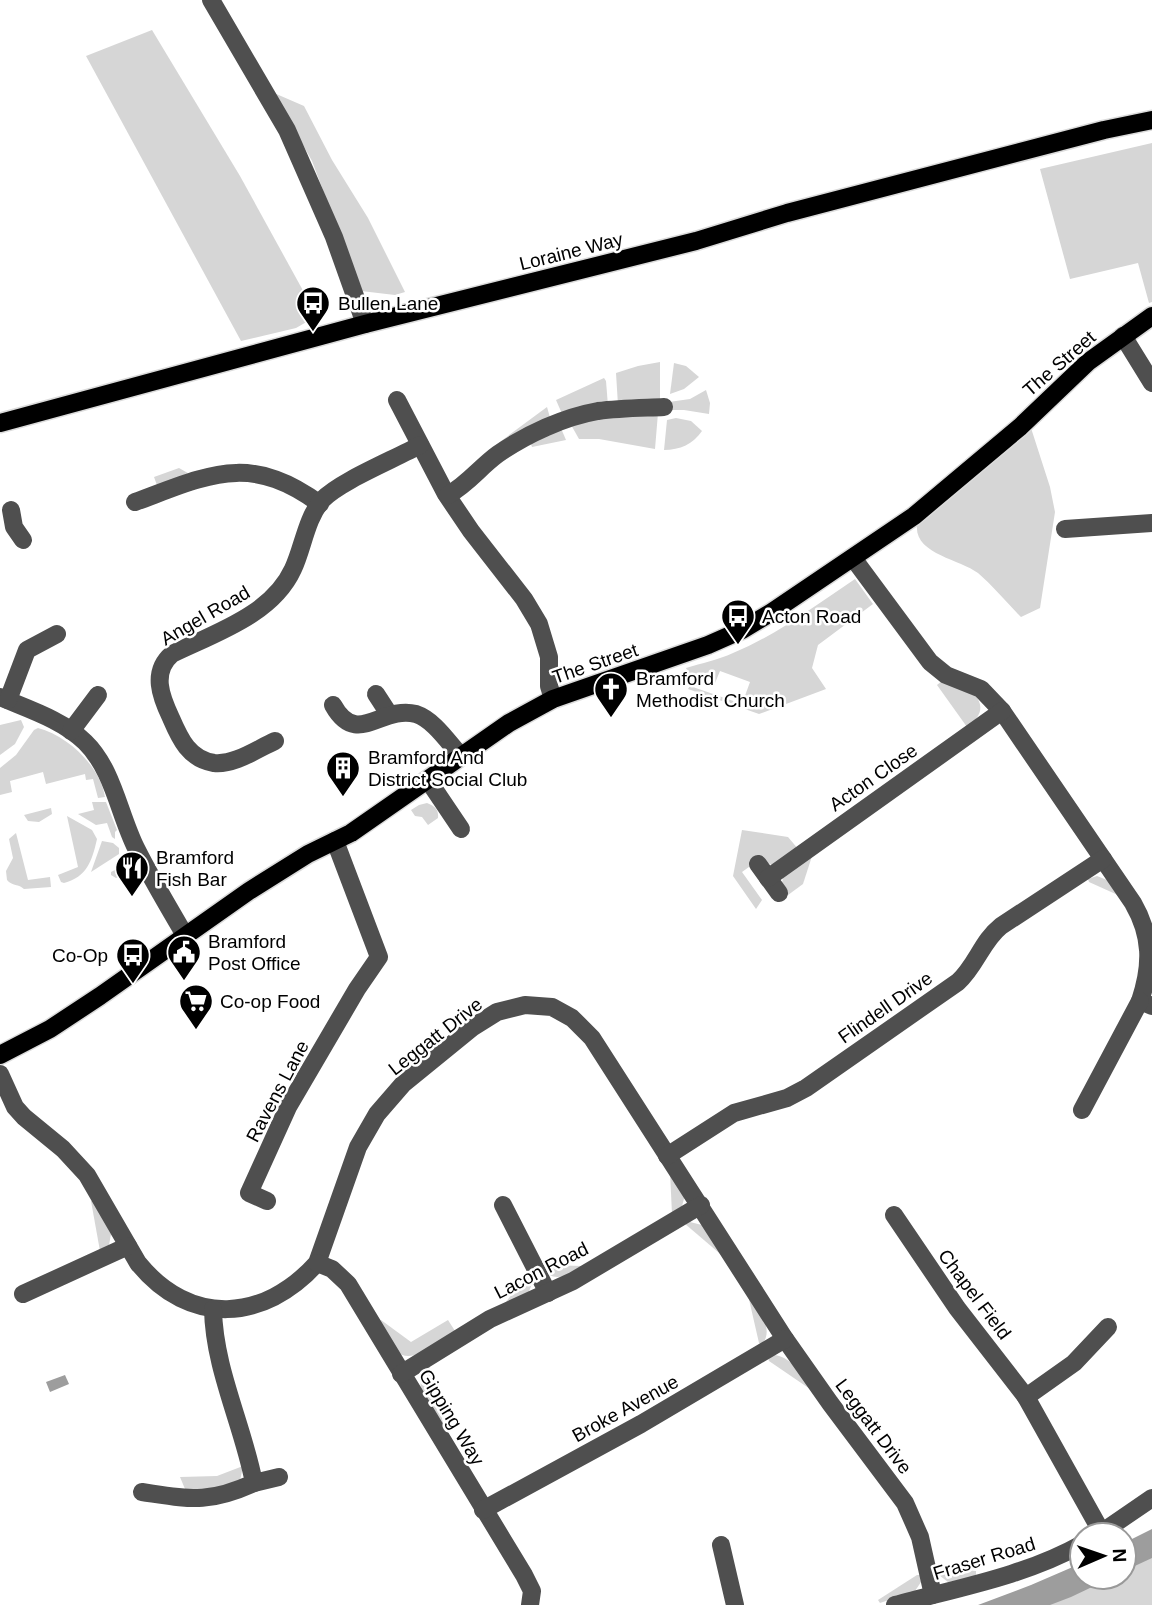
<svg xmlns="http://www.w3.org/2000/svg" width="1152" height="1605" font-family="Helvetica,sans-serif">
  <rect width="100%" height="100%" fill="#fff"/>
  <g fill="#d6d6d6">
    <path d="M152,30L240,176L317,316L296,328L241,341L86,56Z"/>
    <path d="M274,93L304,106L332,160L368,218L405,292L395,295L361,291L312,161Z"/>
    <path d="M1152,143V302L1149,303L1138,263L1070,279L1040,169Z"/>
    <path d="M660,362V401L618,405L616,373L638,366Z"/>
    <path d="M674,363L686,366L699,377L684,389L670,394Z"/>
    <path d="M604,378L606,381L608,406L563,416L556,400Z"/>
    <path d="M706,390L710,403L709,414L684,410H668L669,402L690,399Z"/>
    <path d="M547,407L551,421L497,444Z"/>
    <path d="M658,413L655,449L599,439H579L570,423L580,419Z"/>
    <path d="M676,418L691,421L702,431C693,444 680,450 664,450L667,420Z"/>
    <path d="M560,426L566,440L532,447L530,441Z"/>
    <path d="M1031,428L1050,487L1055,512L1040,608L1021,617C1007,603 993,586 978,573C960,559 914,554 917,525Z"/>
    <path d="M179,468L193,476L158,488L154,477Z"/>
    <path d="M855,579L873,604L818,645L812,668L826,689L759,714L688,689L690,686L742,704L750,682L720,671L715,683L689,674L686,668C702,663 718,660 733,653C777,635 816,605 855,579Z"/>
    <path d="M942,681L976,696C985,709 979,718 967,727L937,685Z"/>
    <path d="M21,720L24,727L15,744L0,755V725Z"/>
    <path d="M38,728C68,736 100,766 105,797L98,798L93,779L86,780L85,774L46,784L43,772L10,781L12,792L0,795V768L16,755L34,730Z"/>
    <path d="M92,802H106L117,830L115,832V839L112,837L107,823L96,825L78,814L94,810Z"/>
    <path d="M427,803C435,806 439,810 438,818L428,825L422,817L415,816L411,810L419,805Z"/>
    <path d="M51,808L52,814L39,822L28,821L24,815Z"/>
    <path d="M67,816L92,830L97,839C92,861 87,877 64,883L61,882L58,875L78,867Z"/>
    <path d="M742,830L788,837L799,850L772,865L760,859L742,872L762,900L756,909L733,876Z"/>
    <path d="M16,833L28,880L50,877L51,887L24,889C19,884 12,886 7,880L6,871L13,858L9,839Z"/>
    <path d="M102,841L113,843L119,848V854L91,872Z"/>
    <path d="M813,853L803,884L788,895L782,884L783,876Z"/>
    <path d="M125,865L134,866L136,869L116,878L111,875V872Z"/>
    <path d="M1097,876L1107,880L1120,896L1089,882L1088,879Z"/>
    <path d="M670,1172L685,1195L682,1206L672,1214Z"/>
    <path d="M91,1201H95L111,1234L109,1245L100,1251Z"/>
    <path d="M690,1222L702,1225L732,1264L684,1223Z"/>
    <path d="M539,1265L584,1266C567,1276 552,1285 539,1265Z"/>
    <path d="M529,1271L533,1281L528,1294L503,1306Z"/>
    <path d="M748,1295C758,1311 775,1327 762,1345L759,1343Z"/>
    <path d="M381,1320L411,1342L448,1320L455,1331C441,1340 412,1367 396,1351C389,1344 385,1331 379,1322Z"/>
    <path d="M774,1355C793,1357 800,1375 810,1389L769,1361L768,1358Z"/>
    <path d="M429,1365L445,1431L420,1389L422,1372Z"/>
    <path d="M243,1466L240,1481L219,1492L185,1489L180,1477L217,1476Z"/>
    <path d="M1152,1530V1605H993L1083,1577H1124V1550Z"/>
    <path d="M939,1568L976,1571V1578L948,1582L935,1572Z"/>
    <path d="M917,1575H922L923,1579L915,1591L880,1603L878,1600Z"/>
  </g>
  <g fill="#9d9d9d">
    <path d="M65,1375L69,1384L50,1392L46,1382Z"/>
    <path d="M1152,1529V1558L1124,1571V1543Z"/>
    <path d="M1082,1563V1577H1113L1071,1597L1050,1605H978L1031,1585Z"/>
  </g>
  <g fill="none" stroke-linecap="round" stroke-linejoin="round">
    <g stroke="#dbdbdb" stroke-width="21">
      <g id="major">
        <path d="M0,423L365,324L696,241L787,213L1104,130L1152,120"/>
        <path d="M0,1055L50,1029L100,996L249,891L308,854L351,833L509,723L553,699L708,645L742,630L772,612L914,516L1020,427L1088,362L1152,316"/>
      </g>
    </g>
    <g stroke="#4f4f4f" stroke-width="18">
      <path d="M211,0L287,130L334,237L365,324"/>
      <path d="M1123,336L1152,383"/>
      <path d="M397,400L446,494L471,531L524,599L539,624L549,657V686L553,699"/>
      <path d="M448,495C468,484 480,467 498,454C527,434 564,417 598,411C620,408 642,408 664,407"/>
      <path d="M135,502C209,475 249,452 320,504"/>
      <path d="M11,510L14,527L23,540"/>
      <path d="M1065,529L1152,523"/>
      <path d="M853,558L930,662L946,675L981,689L1002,711L1133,903C1152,936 1152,965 1140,1001L1152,1006"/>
      <path d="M376,694L389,714"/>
      <path d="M0,697C28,709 63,720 85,742C113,769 119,814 136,848C151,878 169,908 186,937"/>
      <path d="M8,700L27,650L57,634"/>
      <path d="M333,705C357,748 381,705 416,714C434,720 448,742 460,755"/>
      <path d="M71,731L98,695"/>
      <path d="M275,741C257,749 235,765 214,763C189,759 180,739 171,718C161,697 151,672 172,654C215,633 272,615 293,569C303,548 306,519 322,500C340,481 395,459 420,445"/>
      <path d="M428,780L461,829"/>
      <path d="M758,864L779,893"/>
      <path d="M768,878L1002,711"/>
      <path d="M0,1074L15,1107L24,1117L63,1149L87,1175L138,1263C190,1327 264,1322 317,1263L358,1147L377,1114L403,1084L473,1027L497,1012L525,1005L552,1007L572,1018L592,1038L785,1339L830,1403L905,1503L920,1537L933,1595"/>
      <path d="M1082,1110L1140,1001"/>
      <path d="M667,1156L734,1113L787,1098L806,1088L958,982C976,966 982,941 1001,926L1103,859"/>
      <path d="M267,1201L249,1193L288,1107L357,989L379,957L335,841"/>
      <path d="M503,1205L548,1293"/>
      <path d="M894,1215L957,1308L1026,1397L1102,1533"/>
      <path d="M317,1263L332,1269L348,1284L524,1575L532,1591L530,1605"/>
      <path d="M23,1294L128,1246"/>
      <path d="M401,1374L490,1319L573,1281L701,1205"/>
      <path d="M1026,1397L1074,1363L1108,1327"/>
      <path d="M254,1483L279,1477"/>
      <path d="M142,1492C190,1499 208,1504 254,1483C243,1425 214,1369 213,1309"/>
      <path d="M483,1510L641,1424L785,1339"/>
      <path d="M1098,1535L1152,1498"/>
      <path d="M721,1545L735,1605"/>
      <path d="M895,1605C957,1588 1025,1576 1082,1544"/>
    </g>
    <use href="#major" stroke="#000" stroke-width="18"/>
  </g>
  <defs>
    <g id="bus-pin" transform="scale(1.75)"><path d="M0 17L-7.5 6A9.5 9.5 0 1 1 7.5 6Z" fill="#000" stroke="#fff"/><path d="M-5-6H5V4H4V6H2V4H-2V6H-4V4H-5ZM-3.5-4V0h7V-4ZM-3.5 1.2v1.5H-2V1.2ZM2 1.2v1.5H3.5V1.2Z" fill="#fff"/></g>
    <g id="church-pin" transform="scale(1.75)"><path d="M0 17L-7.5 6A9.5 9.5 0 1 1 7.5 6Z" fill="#000" stroke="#fff"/><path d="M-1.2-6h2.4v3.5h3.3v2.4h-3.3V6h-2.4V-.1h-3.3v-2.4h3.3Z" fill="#fff"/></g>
    <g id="building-pin" transform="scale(1.75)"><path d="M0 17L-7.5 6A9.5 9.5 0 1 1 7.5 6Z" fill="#000" stroke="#fff"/><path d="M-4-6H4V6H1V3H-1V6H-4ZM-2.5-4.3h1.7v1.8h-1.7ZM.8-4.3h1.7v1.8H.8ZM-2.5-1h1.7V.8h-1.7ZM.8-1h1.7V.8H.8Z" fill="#fff"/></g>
    <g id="restaurant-pin" transform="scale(1.75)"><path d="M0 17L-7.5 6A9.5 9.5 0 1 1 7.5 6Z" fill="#000" stroke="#fff"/><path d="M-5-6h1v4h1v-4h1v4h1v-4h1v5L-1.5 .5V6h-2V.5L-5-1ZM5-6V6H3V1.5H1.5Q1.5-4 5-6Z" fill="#fff"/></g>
    <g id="civic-pin" transform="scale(1.75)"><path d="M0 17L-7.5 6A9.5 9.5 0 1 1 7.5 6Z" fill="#000" stroke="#fff"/><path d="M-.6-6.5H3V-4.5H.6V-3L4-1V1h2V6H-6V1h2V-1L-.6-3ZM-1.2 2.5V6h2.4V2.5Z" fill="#fff"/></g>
    <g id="supermarket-pin" transform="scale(1.75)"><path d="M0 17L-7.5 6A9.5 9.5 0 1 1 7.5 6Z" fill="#000" stroke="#fff"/><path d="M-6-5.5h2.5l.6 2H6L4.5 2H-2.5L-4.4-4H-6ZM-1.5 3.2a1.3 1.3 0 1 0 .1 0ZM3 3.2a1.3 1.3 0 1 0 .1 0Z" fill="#fff"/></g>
  </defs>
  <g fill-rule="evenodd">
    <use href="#bus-pin" x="313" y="303"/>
    <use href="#bus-pin" x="738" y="616"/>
    <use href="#church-pin" x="611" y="689"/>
    <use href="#building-pin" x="343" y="768"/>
    <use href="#restaurant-pin" x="132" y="868"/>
    <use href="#civic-pin" x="184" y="952"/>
    <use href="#bus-pin" x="133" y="955"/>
    <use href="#supermarket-pin" x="196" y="1001"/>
  </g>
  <g text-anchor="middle" stroke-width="5" stroke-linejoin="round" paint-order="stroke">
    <g font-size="19" fill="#000" stroke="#fff">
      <text transform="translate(571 251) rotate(-14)" y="7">Loraine Way</text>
      <text transform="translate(1059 363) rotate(-41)" y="7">The Street</text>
      <text transform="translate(205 615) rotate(-30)" y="7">Angel Road</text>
      <text transform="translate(595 663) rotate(-19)" y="7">The Street</text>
      <text transform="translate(873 777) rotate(-35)" y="7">Acton Close</text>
      <text transform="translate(885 1007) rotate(-35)" y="7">Flindell Drive</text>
      <text transform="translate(435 1036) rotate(-38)" y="7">Leggatt Drive</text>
      <text transform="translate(277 1091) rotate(-62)" y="7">Ravens Lane</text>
      <text transform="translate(541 1270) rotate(-27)" y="7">Lacon Road</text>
      <text transform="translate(975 1294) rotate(53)" y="7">Chapel Field</text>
      <text transform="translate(625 1408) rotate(-29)" y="7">Broke Avenue</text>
      <text transform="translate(452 1417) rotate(59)" y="7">Gipping Way</text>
      <text transform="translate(874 1426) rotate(53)" y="7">Leggatt Drive</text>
      <text transform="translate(984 1558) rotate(-17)" y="7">Fraser Road</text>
    </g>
    <g font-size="19" fill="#000" stroke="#fff" text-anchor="start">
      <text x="338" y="310">Bullen Lane</text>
      <text x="762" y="623">Acton Road</text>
      <text x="636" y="685">Bramford<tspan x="636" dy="22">Methodist Church</tspan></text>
      <text x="368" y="764">Bramford And<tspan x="368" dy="22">District Social Club</tspan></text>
      <text x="156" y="864">Bramford<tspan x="156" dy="22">Fish Bar</tspan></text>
      <text x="208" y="948">Bramford<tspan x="208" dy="22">Post Office</tspan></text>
      <text x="108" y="962" text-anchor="end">Co-Op</text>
      <text x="220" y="1008">Co-op Food</text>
    </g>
  </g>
  <g transform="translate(1103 1556) rotate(88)"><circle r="33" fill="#ffffff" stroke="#999999" stroke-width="2"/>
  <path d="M0-5L12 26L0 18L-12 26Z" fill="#000000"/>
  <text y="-10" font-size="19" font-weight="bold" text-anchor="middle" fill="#000000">N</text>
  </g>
</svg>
